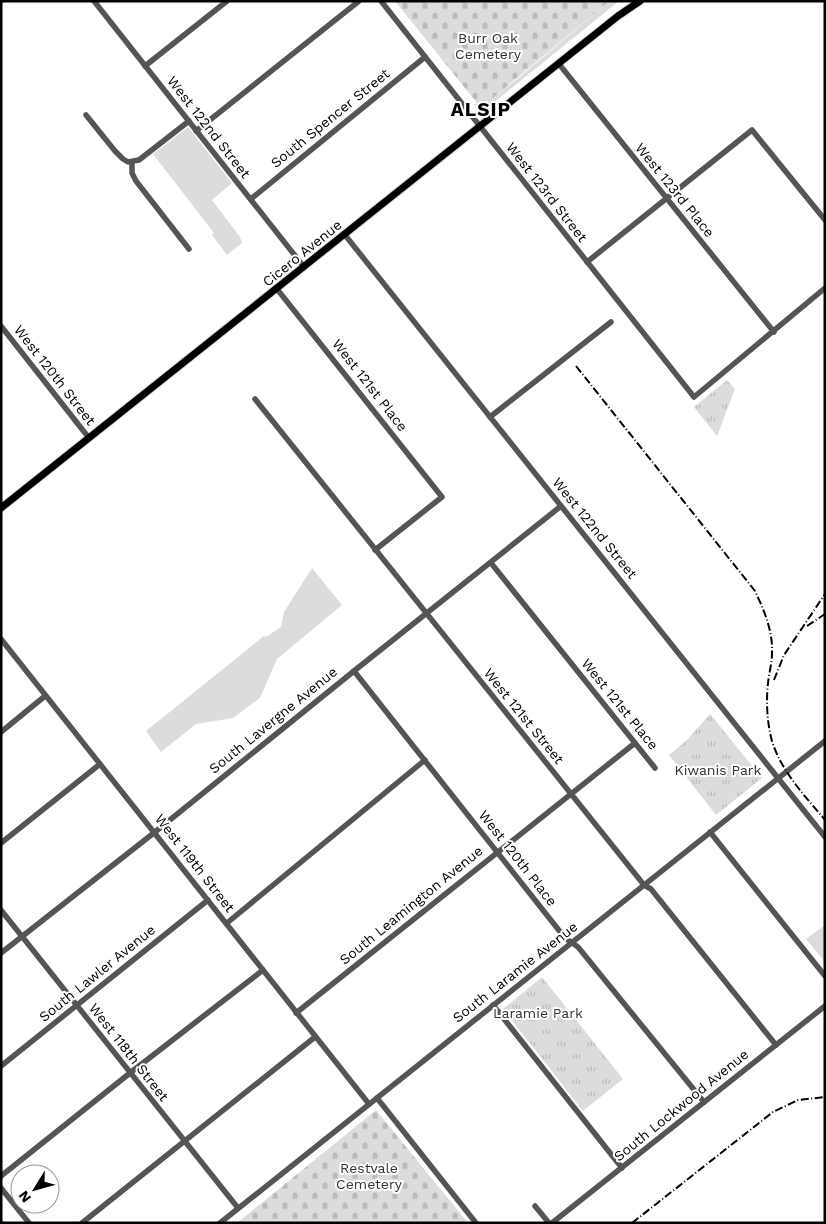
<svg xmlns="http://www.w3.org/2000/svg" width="826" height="1224" font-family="'Work Sans',sans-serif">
  <defs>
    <pattern id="cemetery-stones" width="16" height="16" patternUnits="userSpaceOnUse" patternTransform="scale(1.25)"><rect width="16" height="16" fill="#dcdcdc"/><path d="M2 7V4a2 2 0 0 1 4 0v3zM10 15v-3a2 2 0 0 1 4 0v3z" fill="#bbb"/></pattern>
    <pattern id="park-tufts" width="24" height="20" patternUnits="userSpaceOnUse" patternTransform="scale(1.25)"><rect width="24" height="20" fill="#dcdcdc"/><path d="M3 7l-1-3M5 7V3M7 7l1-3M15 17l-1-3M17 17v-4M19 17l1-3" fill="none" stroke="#bbb"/></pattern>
  </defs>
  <rect width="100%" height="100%" fill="#fff"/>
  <g fill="#dcdcdc">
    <path d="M610,1H619L492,104L483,107L474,105L477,103L487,102L516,80Z"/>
    <path d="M188,127L232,183L212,200L240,237L242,243L227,255L212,235L214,233L153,154Z"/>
    <path d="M312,568L342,605L277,659L260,698L233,718L196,724L161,752L146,731L264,636L266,637L281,627L284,612Z"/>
    <path d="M825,925V962L806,939Z"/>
  </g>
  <g fill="url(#cemetery-stones)">
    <path d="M395,1H610L489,101L477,103Z"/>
    <path d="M376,1110L468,1223H237Z"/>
  </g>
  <g fill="url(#park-tufts)">
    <path d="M727,380L735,389L717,436L694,407Z"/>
    <path d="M710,714L762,778L716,815L669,755L687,740Z"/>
    <path d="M542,977L623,1079L583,1111L503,1009Z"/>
  </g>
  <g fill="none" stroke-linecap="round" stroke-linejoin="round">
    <g stroke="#dbdbdb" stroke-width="9">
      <path id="major" d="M1,508L618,16L640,1"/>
    </g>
    <g stroke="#555" stroke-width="5.5">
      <path d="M94,1L304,267"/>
      <path d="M381,1L694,397L825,288"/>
      <path d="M559,64L774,332"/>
      <path d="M145,66L227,1"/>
      <path d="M86,115L115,151L123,159L128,162L139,160L189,121"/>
      <path d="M196,131L359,1"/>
      <path d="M132,162V173L136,181L189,249"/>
      <path d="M251,199L425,57"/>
      <path d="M345,235L825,837"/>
      <path d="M587,262L752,130L825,220"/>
      <path d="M277,289L442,497L375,550"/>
      <path d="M1,326L89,438"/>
      <path d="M255,399L644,885L651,889L776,1045"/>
      <path d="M490,417L611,322"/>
      <path d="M491,563L655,768"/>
      <path d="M1,639L369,1104"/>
      <path d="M354,671L565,938L578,947L704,1102"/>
      <path d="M1,732L45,696"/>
      <path d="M710,832L825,976"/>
      <path d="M1,843L100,764"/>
      <path d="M1,910L238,1208"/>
      <path d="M227,923L425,760"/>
      <path d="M1,953L155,832L354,671L561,506"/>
      <path d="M493,1005L622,1168"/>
      <path d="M296,1013L635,743"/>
      <path d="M1,1066L208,900"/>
      <path d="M377,1098L476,1223"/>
      <path d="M1,1176L130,1073L263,970"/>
      <path d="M1,1188L29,1223"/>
      <path d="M535,1206L549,1223"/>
      <path d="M82,1223L315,1037"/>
      <path d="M220,1223L825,741"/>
      <path d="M552,1223L825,1006"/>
    </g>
    <use href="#major" stroke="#000" stroke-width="7"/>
    <g stroke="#000" stroke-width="2" stroke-dasharray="8 2.5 1 2.5" stroke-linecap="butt">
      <path d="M576,366L755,591C764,610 773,631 772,653C772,663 769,673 768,683C766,702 767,723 772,741C781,771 805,796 825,820"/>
      <path d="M807,626L825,614"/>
      <path d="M774,680L784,655L825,594"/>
      <path d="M632,1223L773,1112L798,1100L825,1097"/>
    </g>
  </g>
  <g text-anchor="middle" stroke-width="4" stroke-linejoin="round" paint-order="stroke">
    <g font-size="14" fill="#333" stroke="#fff">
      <text x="488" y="43">Burr Oak<tspan x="488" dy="16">Cemetery</tspan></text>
      <text x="718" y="775">Kiwanis Park</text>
      <text x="538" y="1018">Laramie Park</text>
      <text x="369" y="1173">Restvale<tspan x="369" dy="16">Cemetery</tspan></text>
    </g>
    <g font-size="14" fill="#000" stroke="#fff">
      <text transform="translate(330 118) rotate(-39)" y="5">South Spencer Street</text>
      <text transform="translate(209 127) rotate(52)" y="5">West 122nd Street</text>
      <text transform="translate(675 190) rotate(51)" y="5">West 123rd Place</text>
      <text transform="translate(547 192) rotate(52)" y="5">West 123rd Street</text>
      <text transform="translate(302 253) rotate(-39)" y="5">Cicero Avenue</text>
      <text transform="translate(55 375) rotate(52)" y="5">West 120th Street</text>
      <text transform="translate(370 385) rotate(52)" y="5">West 121st Place</text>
      <text transform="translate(595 528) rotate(51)" y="5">West 122nd Street</text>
      <text transform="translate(620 704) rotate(51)" y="5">West 121st Place</text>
      <text transform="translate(524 716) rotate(51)" y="5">West 121st Street</text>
      <text transform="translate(273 720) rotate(-39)" y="5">South Lavergne Avenue</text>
      <text transform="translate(518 858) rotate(52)" y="5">West 120th Place</text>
      <text transform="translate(195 863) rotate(52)" y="5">West 119th Street</text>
      <text transform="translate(411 905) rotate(-39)" y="5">South Leamington Avenue</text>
      <text transform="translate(515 972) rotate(-38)" y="5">South Laramie Avenue</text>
      <text transform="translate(97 973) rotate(-39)" y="5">South Lawler Avenue</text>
      <text transform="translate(129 1052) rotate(52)" y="5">West 118th Street</text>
      <text transform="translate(681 1105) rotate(-39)" y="5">South Lockwood Avenue</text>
    </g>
    <g font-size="19" font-weight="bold" letter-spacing="1" fill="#000" stroke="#fff">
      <text x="481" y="116">ALSIP</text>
    </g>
  </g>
  <rect width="826" height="1224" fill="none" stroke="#000000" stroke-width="5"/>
  <g transform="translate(35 1189) rotate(233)"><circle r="24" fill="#ffffff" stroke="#999999"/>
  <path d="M0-4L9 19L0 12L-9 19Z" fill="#000000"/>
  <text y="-8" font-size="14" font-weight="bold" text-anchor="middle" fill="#000000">N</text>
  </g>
</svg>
